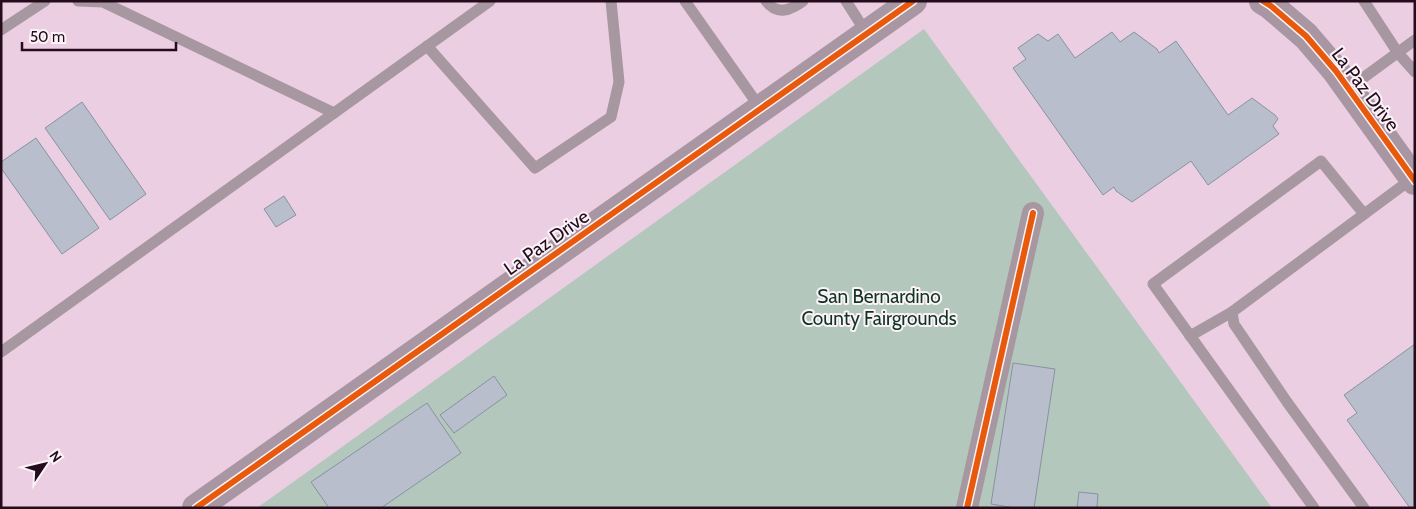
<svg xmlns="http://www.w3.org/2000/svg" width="1416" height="509" font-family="Cabin,sans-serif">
  <rect width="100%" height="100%" fill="#eccee2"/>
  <path fill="#b3c7bd" d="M924,29L1272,508H257Z"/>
  <g fill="#b8becc" stroke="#8892a0">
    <path d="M1112,32L1120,42L1134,32L1157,49L1159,53L1176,41L1228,115L1252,98L1275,115L1278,119L1273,126L1279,134L1208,185L1191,161L1132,202L1116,191L1114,187L1103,195L1013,68L1026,59L1018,48L1038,34L1048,41L1058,34L1075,58Z"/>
    <path d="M82,102L146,194L110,220L45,128Z"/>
    <path d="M36,138L99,228L62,254L1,168V162Z"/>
    <path d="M284,196L296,215L276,227L264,209Z"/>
    <path d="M1415,344V508H1410L1347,420L1357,413L1344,395Z"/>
    <path d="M1013,363L1055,369L1034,508H1015L991,504Z"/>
    <path d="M494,376L507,395L454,433L440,415Z"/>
    <path d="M427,403L461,453L381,508H329L311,482Z"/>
    <path d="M1079,492L1098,494L1097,507L1101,508H1077Z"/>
  </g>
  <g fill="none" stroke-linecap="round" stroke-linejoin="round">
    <g stroke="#a697a1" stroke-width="11">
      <path d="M78,1L103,2L334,113"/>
      <path d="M685,1L761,109"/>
      <path d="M766,1C777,16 791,10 803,1"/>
      <path d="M846,1L867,34"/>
      <path d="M1364,1L1398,53L1415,72"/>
      <path d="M1,30L45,1"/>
      <path d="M427,46L535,168L611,117L619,82L611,1"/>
      <path d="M1348,89L1415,40"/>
      <path d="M1190,336L1232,312"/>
      <path d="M1,352L490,1"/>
      <path d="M1314,508L1153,284L1321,161L1364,214"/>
      <path d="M1364,508L1287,402L1234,324L1232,312L1413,178"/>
    </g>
    <path stroke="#a697a1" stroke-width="22" d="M967,508L1033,213"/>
    <g stroke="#a896a2" stroke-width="28">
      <path d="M1263,1L1271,6L1306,36L1336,71L1415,181"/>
      <path d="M196,508L913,1"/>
    </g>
    <g stroke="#fbf3f8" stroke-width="9">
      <g id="cycleway">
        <path d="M1263,1L1271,6L1306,36L1336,71L1415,181"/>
        <path d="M196,508L913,1"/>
        <path d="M967,508L1033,213"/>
      </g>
    </g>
    <use href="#cycleway" stroke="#e8590c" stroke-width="6"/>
  </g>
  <g text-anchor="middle" stroke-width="4" stroke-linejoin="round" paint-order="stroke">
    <g font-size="19" fill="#240c1d" stroke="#fbf3f8">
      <text transform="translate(1366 89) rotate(53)" y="7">La Paz Drive</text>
      <text transform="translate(546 242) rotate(-35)" y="7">La Paz Drive</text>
    </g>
    <g font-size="19" fill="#103422" stroke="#fbf3f8">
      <text x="879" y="303">San Bernardino<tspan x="879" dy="22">County Fairgrounds</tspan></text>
    </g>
  </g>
  <rect width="1416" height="509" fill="none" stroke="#240c1d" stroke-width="5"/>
  <g transform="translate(45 464) rotate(55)" stroke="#fbf3f8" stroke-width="4" paint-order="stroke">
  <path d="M0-4L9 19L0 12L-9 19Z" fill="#240c1d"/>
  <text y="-8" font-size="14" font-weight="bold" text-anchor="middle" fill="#240c1d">N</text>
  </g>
  <path d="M22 42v8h154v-8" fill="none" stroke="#240c1d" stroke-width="2.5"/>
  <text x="30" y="42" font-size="15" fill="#240c1d" stroke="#fbf3f8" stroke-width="4" paint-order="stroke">50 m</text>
</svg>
